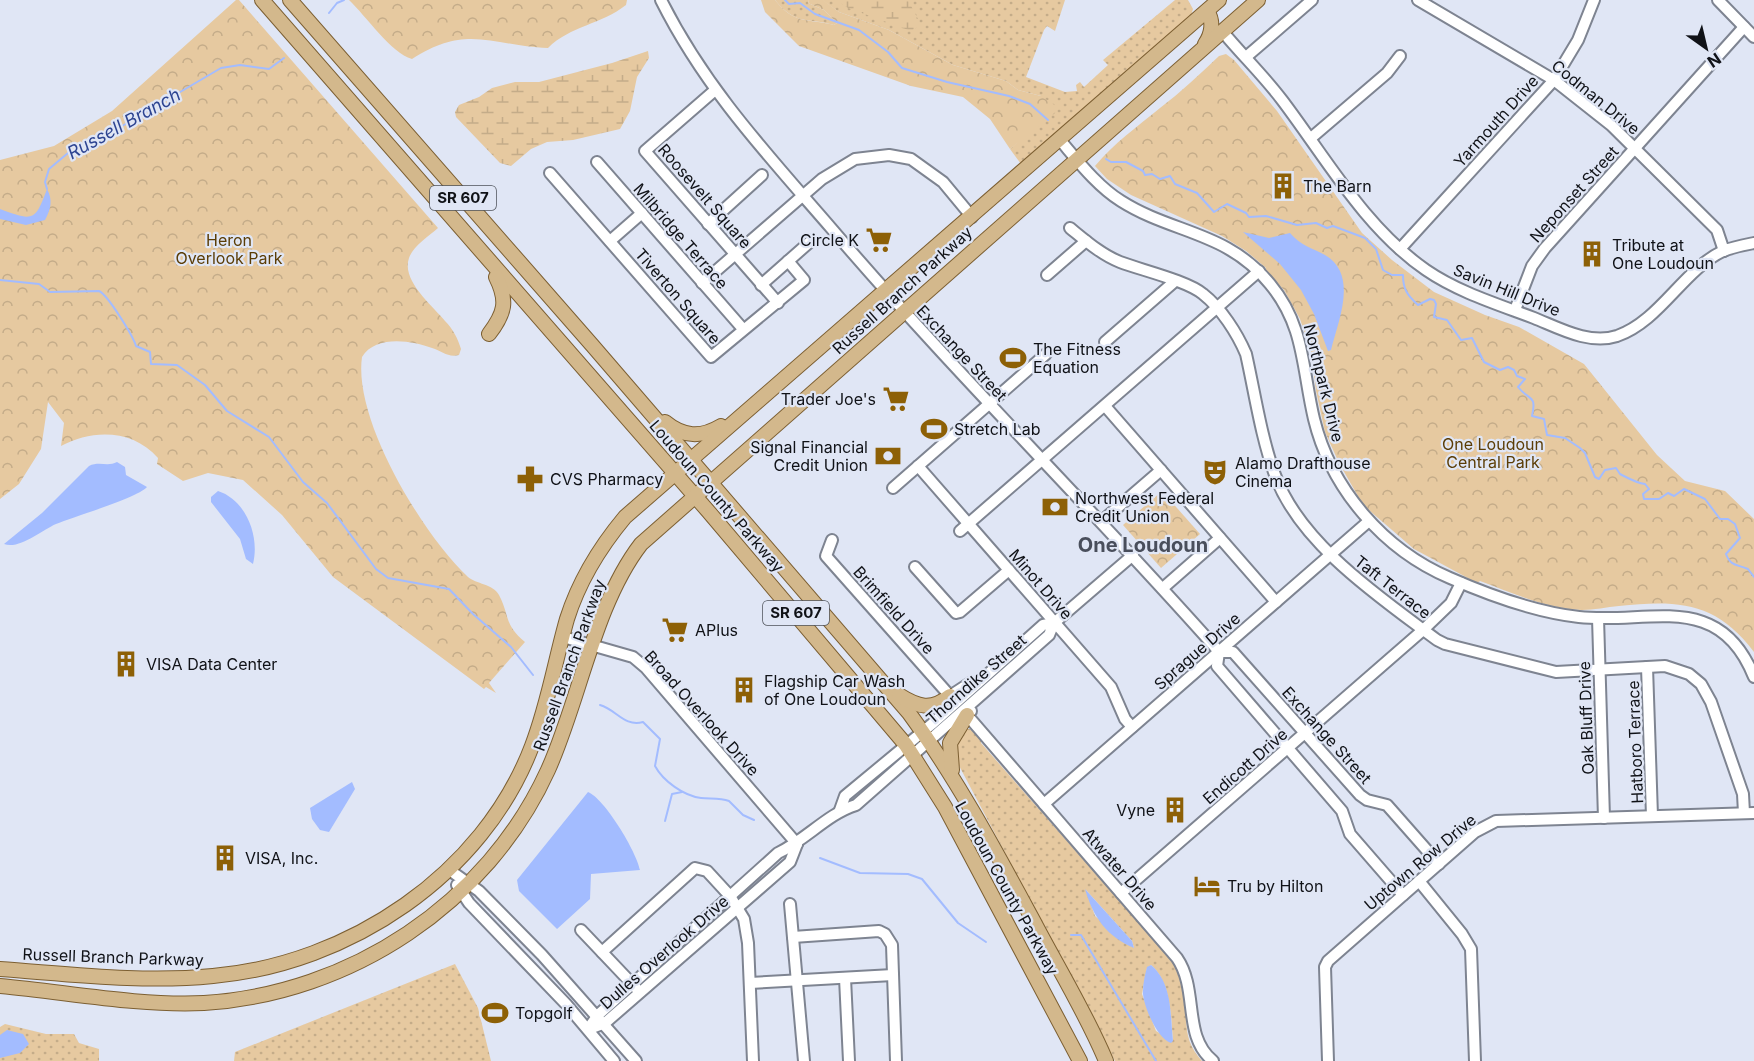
<svg xmlns="http://www.w3.org/2000/svg" width="1754" height="1061" font-family="Inter,sans-serif">
  <defs>
    <pattern id="grass-dots" width="8" height="8" patternUnits="userSpaceOnUse" patternTransform="scale(1.5)"><rect width="8" height="8" fill="#e6c9a0"/><path d="M2 2h.1M6 6h.1" fill="none" stroke="#c4ac89" stroke-width="1.8" stroke-linecap="round"/></pattern>
    <pattern id="forest-crowns" width="20" height="18" patternUnits="userSpaceOnUse" patternTransform="scale(1.5)"><rect width="20" height="18" fill="#e6c9a0"/><path d="M2 6a3 3 0 1 1 6 0M12 15a3 3 0 1 1 6 0" fill="none" stroke="#c4ac89"/></pattern>
    <pattern id="wetland-marsh" width="20" height="14" patternUnits="userSpaceOnUse" patternTransform="scale(1.5)"><rect width="20" height="14" fill="#e6c9a0"/><path d="M1 5h8M5 5V1M11 12h8M15 12V8" fill="none" stroke="#c4ac89"/></pattern>
  </defs>
  <rect width="100%" height="100%" fill="#e0e6f5"/>
  <g fill="url(#grass-dots)" fill-rule="evenodd">
    <path d="M775,0H809L808,3L824,10L837,23L834,25C807,17 796,26 775,0Z"/>
    <path d="M822,0H1065L1055,31L1047,26L1044,30L1026,77L1065,92L1077,91L1076,85L1080,82L1084,87L1108,65L1103,60L1175,0H1188L1193,9L1190,19L1021,164L1010,149L1030,131L1041,96L1018,90L1006,81L953,65L889,30L839,12Z"/>
    <path d="M964,729H970L981,739V743L1174,963C1180,975 1189,994 1187,1009C1185,1028 1187,1045 1202,1061H1115L956,760L954,747ZM1086,890L1132,941L1134,948L1095,916ZM1151,965C1171,982 1171,1017 1173,1041L1156,1031L1142,994L1147,968Z"/>
    <path d="M455,964L478,1008L491,1061H234L235,1052Z"/>
    <path d="M5,1024L46,1034H74L79,1043L99,1049V1061H0V1027Z"/>
  </g>
  <g fill="url(#forest-crowns)">
    <path d="M236,0H239L438,228C429,236 413,246 409,258C401,281 433,306 445,321C453,329 458,339 461,349L459,355C448,358 442,351 432,348C411,340 375,335 362,357C353,420 423,535 468,577C476,584 493,584 499,595C510,616 504,625 525,642L489,683L496,693L486,687L484,689L333,577L282,515L243,480L208,473L183,481L157,464L158,458C133,429 92,429 61,446L64,423L48,402L41,449L19,484L0,499V160L54,146L112,111Z"/>
    <path d="M349,0H627L626,5C602,24 570,26 548,48C492,46 467,23 412,59C391,53 366,16 349,0Z"/>
    <path d="M761,0H775C795,25 807,18 834,25L837,23L824,10L808,3L809,0H823L839,12L889,30L953,65L1006,81L1018,90L1041,96L1056,106L1055,113L1010,149L990,119L963,97L911,86L799,46L765,12Z"/>
    <path d="M1226,54L1234,60L1277,111L1362,233L1392,260L1434,292L1485,315L1519,327L1584,364L1657,455L1685,481L1725,491L1754,519V652C1716,602 1679,600 1619,606C1607,607 1594,610 1582,610C1547,609 1513,593 1480,581L1477,583L1414,549L1363,505L1339,463L1325,432L1316,391L1311,352L1300,319L1284,290L1265,271L1266,268L1246,251L1222,236L1131,195L1107,179L1095,166C1114,143 1137,127 1160,108C1181,92 1200,74 1219,56Z"/>
    <path d="M1162,491L1200,534L1161,568L1123,525Z"/>
  </g>
  <g fill="url(#wetland-marsh)">
    <path d="M836,0H908L918,19V27L911,31L848,8Z"/>
    <path d="M648,51L649,58L637,77L630,111L620,129L573,140L547,142L531,149L511,166L500,163L456,117L455,112L459,105L479,97L492,88L515,82H539L612,63Z"/>
  </g>
  <g fill="#a3bcff">
    <path d="M47,189C53,200 51,209 45,220L26,225L0,219V209C33,221 35,222 47,189Z"/>
    <path d="M1243,232L1269,238L1290,233C1300,245 1312,248 1325,255C1359,275 1338,321 1331,350L1328,351L1314,314L1301,290L1280,264Z"/>
    <path d="M117,462L125,467L126,475L147,487C137,498 73,517 56,524C42,530 19,550 4,544L42,513L89,466C99,461 108,467 117,462Z"/>
    <path d="M218,491C246,500 260,536 253,564L246,559L240,539L211,502V497Z"/>
    <path d="M352,782L355,789L329,832L320,830L312,819L310,808Z"/>
    <path d="M588,792C604,798 637,852 640,870L591,874L590,899L557,929L519,891L517,880Z"/>
    <path d="M1085,889L1132,941L1134,948C1107,937 1093,917 1085,889Z"/>
    <path d="M1151,965C1173,984 1170,1015 1173,1041L1171,1043C1158,1040 1142,1004 1143,991C1143,983 1145,975 1147,967Z"/>
    <path d="M7,1030L23,1034L29,1044L20,1053L0,1058V1035Z"/>
  </g>
  <g fill="none" stroke-linecap="round" stroke-linejoin="round">
    <g stroke="#a3bcff" stroke-width="2">
      <path d="M785,0L789,4L800,3L815,14L859,30L888,52L902,68L947,82L1009,96L1030,104L1048,120"/>
      <path d="M329,13L337,3L344,0"/>
      <path d="M1106,159L1111,162H1126L1143,171L1145,175L1152,174L1160,179L1170,176L1175,184L1197,193L1214,212L1227,204L1246,213L1249,217L1266,216L1297,225L1316,223L1327,228L1333,226L1365,238L1376,249L1383,270L1392,275H1403C1403,289 1407,295 1418,305L1430,299L1434,300L1436,304L1434,317L1447,320L1461,340L1472,338L1484,362L1500,370L1508,367L1514,370L1517,376L1525,379L1518,387C1529,401 1537,394 1532,416L1544,419L1547,435L1565,438L1580,448L1585,453L1595,477L1599,479L1605,470L1616,468L1620,474C1628,478 1636,483 1645,484L1649,489L1643,494L1644,499H1659L1668,493L1674,496L1684,489L1705,499L1720,519H1728L1735,524L1740,538L1726,554C1731,567 1737,564 1748,569L1754,577"/>
      <path d="M47,189L45,182L49,169L68,153L100,139L221,68L240,65L269,69L284,58"/>
      <path d="M0,280L39,284L50,292L99,291C108,295 133,336 136,346L150,352L151,364L177,365L205,385L227,411L269,437L303,482L327,503L376,569L388,578L449,589L473,614L511,647L533,675"/>
      <path d="M600,705C617,710 624,727 643,722L660,739L655,766C663,781 684,796 701,798C711,799 720,798 729,801L743,815L754,820"/>
      <path d="M665,821L672,794L682,792"/>
      <path d="M820,858L860,873L908,874L922,879L958,923L986,942"/>
      <path d="M1071,935H1081L1156,1061"/>
    </g>
    <g stroke="#7e8491" stroke-width="14">
      <g id="minor">
        <path d="M661,0C705,88 767,154 831,228C954,372 1088,504 1214,646L1219,652L1217,666L1342,811L1350,834L1403,895"/>
        <path d="M1418,0L1554,80L1611,125L1717,230L1724,251"/>
        <path d="M1718,0L1754,37"/>
        <path d="M1223,32C1242,55 1264,76 1282,100C1326,158 1365,228 1426,270C1458,292 1497,304 1534,318C1559,328 1589,345 1617,336C1660,321 1683,270 1723,251C1733,247 1744,245 1754,243"/>
        <path d="M1246,57L1312,0"/>
        <path d="M714,91L645,151L778,303"/>
        <path d="M1311,138L1387,73L1400,56"/>
        <path d="M1060,140C1078,161 1097,186 1121,201C1173,234 1227,231 1270,284C1305,326 1302,369 1314,419C1331,489 1384,550 1450,578C1491,596 1535,612 1579,617C1648,625 1719,589 1754,677"/>
        <path d="M597,162L743,329"/>
        <path d="M550,173L711,357L804,280L788,261"/>
        <path d="M708,224L762,175"/>
        <path d="M1070,228C1086,241 1102,255 1120,262C1141,270 1188,281 1203,294C1221,308 1237,333 1246,354C1255,394 1261,437 1275,475C1300,544 1381,598 1437,640L1445,644L1556,672L1665,666L1689,674L1701,684L1711,702L1743,794L1744,813"/>
        <path d="M610,241L642,213"/>
        <path d="M1400,249L1554,80L1578,40L1594,0"/>
        <path d="M1047,275L1086,241"/>
        <path d="M702,283L822,179L855,159L889,155L911,159L943,182L972,217"/>
        <path d="M761,285L812,240"/>
        <path d="M1515,310L1532,266L1545,248L1744,27"/>
        <path d="M1105,342L1174,282"/>
        <path d="M1105,406L1276,602"/>
        <path d="M918,466L1111,687L1125,719L1132,727"/>
        <path d="M893,488L1046,354"/>
        <path d="M1102,521L1161,470"/>
        <path d="M960,531L1259,271"/>
        <path d="M832,540L826,556L950,696L970,683"/>
        <path d="M915,567L956,613L960,612L1009,570"/>
        <path d="M1163,588L1220,538"/>
        <path d="M1598,618L1604,818"/>
        <path d="M563,637L633,657L646,668L797,844"/>
        <path d="M1219,652H1233L1360,795L1367,800L1387,805L1439,864"/>
        <path d="M1647,667L1652,816"/>
        <path d="M971,711L967,715L1177,958C1199,990 1182,1036 1213,1061"/>
        <path d="M1044,804L1369,521"/>
        <path d="M840,810L845,796L932,724L1043,625L1054,623"/>
        <path d="M448,869L479,891L542,955L636,1061"/>
        <path d="M1419,881L1462,934L1471,949L1475,1061"/>
        <path d="M457,885L469,903L566,1004L614,1061"/>
        <path d="M1121,893L1423,630L1451,603L1461,583"/>
        <path d="M790,904L804,1061"/>
        <path d="M581,930L636,988"/>
        <path d="M793,937L879,931L885,934L892,945L896,1061"/>
        <path d="M602,952L695,868L707,871L730,896L744,919L748,943L753,1061"/>
        <path d="M845,978L849,1061"/>
        <path d="M750,983L893,975"/>
        <path d="M588,1029L598,1015L778,853C806,840 827,814 856,805L1049,635L1054,623L1133,555"/>
        <path d="M589,1029L605,1023L790,862L797,844"/>
        <path d="M1328,1061L1325,967L1328,961L1475,832L1496,821L1754,813"/>
      </g>
    </g>
    <g stroke="#7c5f32" stroke-width="16">
      <g id="major">
        <path d="M262,0L708,511L906,745L945,807L1080,1061"/>
        <path d="M290,0L592,345L909,713C957,779 995,850 1034,922C1058,968 1086,1013 1106,1061"/>
        <path d="M1205,44C1212,34 1214,21 1207,11"/>
        <path d="M489,334C505,313 508,301 496,277"/>
        <path d="M665,422C683,437 701,438 721,426"/>
        <path d="M899,695C918,707 931,711 950,696"/>
        <path d="M952,770L950,743L967,715"/>
        <path d="M0,969C70,974 143,983 213,976C349,964 483,875 532,746C548,705 555,661 567,619C579,581 600,547 625,517L1219,0"/>
        <path d="M0,986C67,992 136,1006 204,1003C350,994 487,904 548,770C580,699 594,605 641,544L1258,0"/>
      </g>
    </g>
    <use href="#minor" stroke="#fff" stroke-width="10"/>
    <use href="#major" stroke="#d3b88c" stroke-width="14"/>
  </g>
  <defs>
    <g id="building-bare" transform="scale(2.07)"><path d="M-4-6H4V6H1V3H-1V6H-4ZM-2.5-4.3h1.7v1.8h-1.7ZM.8-4.3h1.7v1.8H.8ZM-2.5-1h1.7V.8h-1.7ZM.8-1h1.7V.8H.8Z" fill="#8d6006" stroke="#e0e6f5" stroke-width="2.5" paint-order="stroke"/></g>
    <g id="supermarket-bare" transform="scale(2.07)"><path d="M-6-5.5h2.5l.6 2H6L4.5 2H-2.5L-4.4-4H-6ZM-1.5 3.2a1.3 1.3 0 1 0 .1 0ZM3 3.2a1.3 1.3 0 1 0 .1 0Z" fill="#8d6006" stroke="#e0e6f5" stroke-width="2.5" paint-order="stroke"/></g>
    <g id="stadium-bare" transform="scale(2.07)"><path d="M0-5a6.5 5 0 1 0 0 10a6.5 5 0 1 0 0-10ZM-3.5-1.8h7v3.6h-7Z" fill="#8d6006" stroke="#e0e6f5" stroke-width="2.5" paint-order="stroke"/></g>
    <g id="bank-bare" transform="scale(2.07)"><path d="M-6-4H6V4H-6ZM0-2.3a2.3 2.3 0 1 0 0 4.6a2.3 2.3 0 1 0 0-4.6Z" fill="#8d6006" stroke="#e0e6f5" stroke-width="2.5" paint-order="stroke"/></g>
    <g id="theatre-bare" transform="scale(2.07)"><path d="M-5-5.5Q0-4 5-5.5V0Q5 5 0 6Q-5 5-5 0ZM-3.3-2.5H-1v1.5H-3.3ZM1-2.5H3.3v1.5H1ZM-2.8 1Q0 5.5 2.8 1Z" fill="#8d6006" stroke="#e0e6f5" stroke-width="2.5" paint-order="stroke"/></g>
    <g id="pharmacy-bare" transform="scale(2.07)"><path d="M-2-6h4v4h4v4h-4v4h-4v-4h-4v-4h4Z" fill="#8d6006" stroke="#e0e6f5" stroke-width="2.5" paint-order="stroke"/></g>
    <g id="hotel-bare" transform="scale(2.07)"><path d="M-6-4.5h1.5V1H6V5H4.5V3h-9V5H-6ZM-4 0a1.8 1.8 0 1 1 3.6 0ZM.5 0V-2.5h3Q6-2.5 6 0Z" fill="#8d6006" stroke="#e0e6f5" stroke-width="2.5" paint-order="stroke"/></g>
  </defs>
  <g fill-rule="evenodd">
    <use href="#building-bare" x="1283" y="186"/>
    <use href="#supermarket-bare" x="879" y="240"/>
    <use href="#building-bare" x="1592" y="254"/>
    <use href="#stadium-bare" x="1013" y="358"/>
    <use href="#supermarket-bare" x="896" y="399"/>
    <use href="#stadium-bare" x="934" y="429"/>
    <use href="#bank-bare" x="888" y="456"/>
    <use href="#theatre-bare" x="1215" y="472"/>
    <use href="#pharmacy-bare" x="530" y="479"/>
    <use href="#bank-bare" x="1055" y="507"/>
    <use href="#supermarket-bare" x="675" y="630"/>
    <use href="#building-bare" x="126" y="664"/>
    <use href="#building-bare" x="744" y="690"/>
    <use href="#building-bare" x="1175" y="810"/>
    <use href="#building-bare" x="225" y="858"/>
    <use href="#hotel-bare" x="1207" y="886"/>
    <use href="#stadium-bare" x="495" y="1013"/>
  </g>
  <g text-anchor="middle" stroke-width="4.5" stroke-linejoin="round" paint-order="stroke">
    <g fill="#e0e6f5" stroke="#4e525a" stroke-width="1.5">
      <rect x="430" y="186" width="66" height="24" rx="4.5"/>
      <rect x="763" y="601" width="66" height="24" rx="4.5"/>
    </g>
    <g font-size="15" font-weight="bold" fill="#101217">
      <text x="463" y="203">SR 607</text>
      <text x="796" y="618">SR 607</text>
    </g>
    <g font-size="16" fill="#101217" stroke="#e0e6f5">
      <text transform="translate(1596 97) rotate(39)" y="6">Codman Drive</text>
      <text transform="translate(1496 121) rotate(-48)" y="6">Yarmouth Drive</text>
      <text transform="translate(1574 194) rotate(-48)" y="6">Neponset Street</text>
      <text transform="translate(705 196) rotate(49)" y="6">Roosevelt Square</text>
      <text transform="translate(681 236) rotate(49)" y="6">Milbridge Terrace</text>
      <text transform="translate(902 290) rotate(-42)" y="6">Russell Branch Parkway</text>
      <text transform="translate(1507 290) rotate(22)" y="6">Savin Hill Drive</text>
      <text transform="translate(678 296) rotate(49)" y="6">Tiverton Square</text>
      <text transform="translate(962 353) rotate(47)" y="6">Exchange Street</text>
      <text transform="translate(1324 383) rotate(76)" y="6">Northpark Drive</text>
      <text transform="translate(717 496) rotate(49)" y="6">Loudoun County Parkway</text>
      <text transform="translate(1041 584) rotate(49)" y="6">Minot Drive</text>
      <text transform="translate(1393 587) rotate(38)" y="6">Taft Terrace</text>
      <text transform="translate(894 610) rotate(48)" y="6">Brimfield Drive</text>
      <text transform="translate(1197 651) rotate(-41)" y="6">Sprague Drive</text>
      <text transform="translate(569 665) rotate(-70)" y="6">Russell Branch Parkway</text>
      <text transform="translate(976 679) rotate(-41)" y="6">Thorndike Street</text>
      <text transform="translate(702 713) rotate(48)" y="6">Broad Overlook Drive</text>
      <text transform="translate(1586 718) rotate(-92)" y="6">Oak Bluff Drive</text>
      <text transform="translate(1327 735) rotate(48)" y="6">Exchange Street</text>
      <text transform="translate(1635 742) rotate(-92)" y="6">Hatboro Terrace</text>
      <text transform="translate(1245 766) rotate(-41)" y="6">Endicott Drive</text>
      <text transform="translate(1420 862) rotate(-40)" y="6">Uptown Row Drive</text>
      <text transform="translate(1120 869) rotate(49)" y="6">Atwater Drive</text>
      <text transform="translate(1007 888) rotate(61)" y="6">Loudoun County Parkway</text>
      <text transform="translate(664 952) rotate(-41)" y="6">Dulles Overlook Drive</text>
      <text transform="translate(113 957) rotate(2)" y="6">Russell Branch Parkway</text>
    </g>
    <g font-size="16" fill="#101217" stroke="#e0e6f5" text-anchor="start">
      <text x="1303" y="192">The Barn</text>
      <text x="859" y="246" text-anchor="end">Circle K</text>
      <text x="1612" y="251">Tribute at<tspan x="1612" dy="18">One Loudoun</tspan></text>
      <text x="1033" y="355">The Fitness<tspan x="1033" dy="18">Equation</tspan></text>
      <text x="876" y="405" text-anchor="end">Trader Joe's</text>
      <text x="954" y="435">Stretch Lab</text>
      <text x="868" y="453" text-anchor="end">Signal Financial<tspan x="868" dy="18">Credit Union</tspan></text>
      <text x="1235" y="469">Alamo Drafthouse<tspan x="1235" dy="18">Cinema</tspan></text>
      <text x="550" y="485">CVS Pharmacy</text>
      <text x="1075" y="504">Northwest Federal<tspan x="1075" dy="18">Credit Union</tspan></text>
      <text x="695" y="636">APlus</text>
      <text x="146" y="670">VISA Data Center</text>
      <text x="764" y="687">Flagship Car Wash<tspan x="764" dy="18">of One Loudoun</tspan></text>
      <text x="1155" y="816" text-anchor="end">Vyne</text>
      <text x="245" y="864">VISA, Inc.</text>
      <text x="1227" y="892">Tru by Hilton</text>
      <text x="515" y="1019">Topgolf</text>
    </g>
    <g font-size="16" fill="#5b3d06" stroke="#e0e6f5">
      <text x="229" y="246">Heron<tspan x="229" dy="18">Overlook Park</tspan></text>
      <text x="1493" y="450">One Loudoun<tspan x="1493" dy="18">Central Park</tspan></text>
    </g>
    <g font-size="18" font-style="italic" fill="#2d4491" stroke="#e0e6f5">
      <text transform="translate(124 124) rotate(-29)" y="6">Russell Branch</text>
    </g>
    <g font-size="20" font-weight="bold" fill="#494e5b" stroke="#e0e6f5">
      <text x="1143" y="552">One Loudoun</text>
    </g>
  </g>
  <g transform="translate(1706 48) rotate(146)" stroke="#e0e6f5" stroke-width="4.5" paint-order="stroke">
  <path d="M0-4.5L10 22L0 15L-10 22Z" fill="#101217"/>
  <text y="-9" font-size="16" font-weight="bold" text-anchor="middle" fill="#101217">N</text>
  </g>
</svg>
